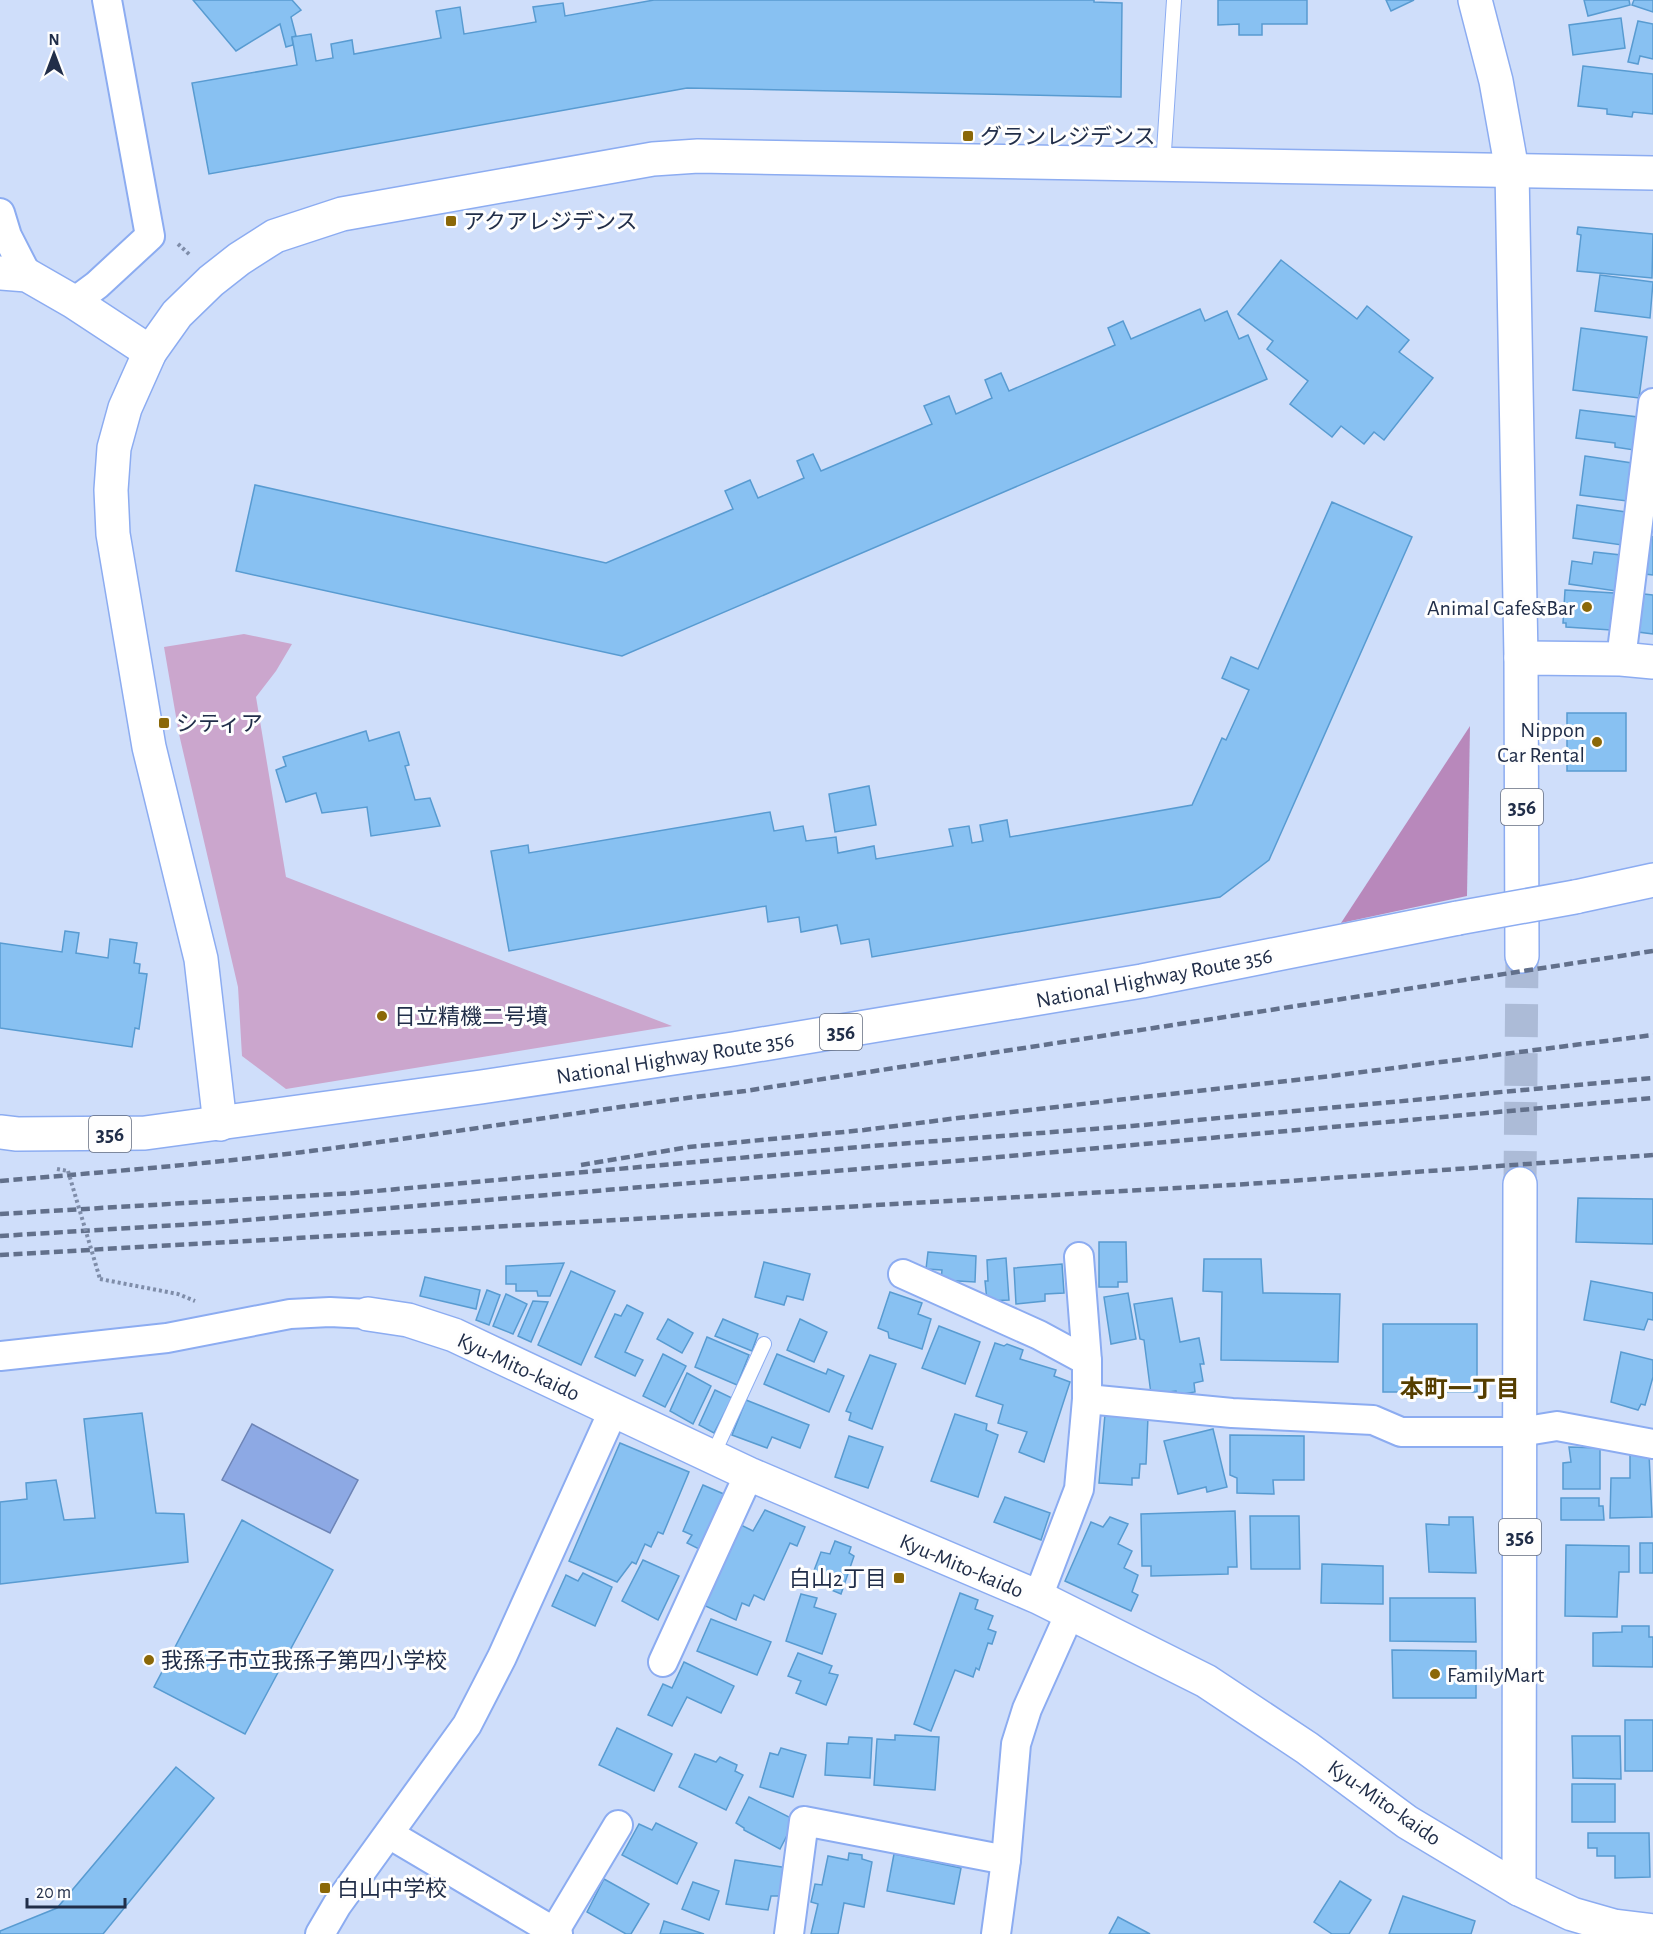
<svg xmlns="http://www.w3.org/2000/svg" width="1653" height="1934" font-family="'Alegreya Sans','Noto Sans JP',sans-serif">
  <rect width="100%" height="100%" fill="#cfdefa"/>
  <path fill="#cba6cd" d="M244,634L292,644L276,671L256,697L286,877L672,1026L286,1089L242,1056L238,987L179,734L164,647Z"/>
  <path fill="#b888bb" d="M1470,726L1467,896L1341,923Z"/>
  <path fill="#8da9e4" stroke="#6d84b6" stroke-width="1.5" d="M252,1424L358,1480L330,1533L222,1480Z"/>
  <g fill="#88c1f2" stroke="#589bd1" stroke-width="1.5">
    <path d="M193,0H292L301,10L291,17L296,36L292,37L293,45L286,47L280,24L236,51Z"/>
    <path d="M654,0H1094V2L1122,3L1121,97L687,88L209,174L192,83L297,65L292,37L311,34L316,61L333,58L331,44L352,40L354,54L441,38L436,11L460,7L464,34L536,22L533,7L563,3L565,16Z"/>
    <path d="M1218,0H1307V24H1262V35H1239V24L1218,25Z"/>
    <path d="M1386,0H1414L1391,11Z"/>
    <path d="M1584,0H1629L1630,5L1588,16Z"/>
    <path d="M1634,0H1653V12L1632,5Z"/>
    <path d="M1621,18L1625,48L1573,55L1569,25Z"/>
    <path d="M1638,21L1653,24V59L1640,56L1638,64L1628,62Z"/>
    <path d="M1583,66L1653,74V114L1633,112L1632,117L1607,114V109L1578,106Z"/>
    <path d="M1578,227L1653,234L1652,278L1577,271L1581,235L1577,234Z"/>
    <path d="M1281,260L1357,319L1367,306L1409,340L1399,352L1433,378L1384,440L1374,432L1364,444L1341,426L1332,437L1290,404L1308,381L1267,349L1273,341L1238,314Z"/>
    <path d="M1600,275L1653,282L1650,318L1595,311Z"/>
    <path d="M1200,309L1205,321L1227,311L1239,339L1248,335L1267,379L622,656L236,571L255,485L606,563L733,509L725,491L750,480L758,498L804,478L797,461L813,454L821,471L932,424L924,406L949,396L956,414L992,398L985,380L1001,373L1009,391L1115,345L1108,328L1123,321L1131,339Z"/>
    <path d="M1581,328L1647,337L1639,398L1573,390Z"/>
    <path d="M1580,410L1638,417L1634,450L1615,447V443L1576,438Z"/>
    <path d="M1585,456L1632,463L1627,501L1580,495Z"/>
    <path d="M1332,502L1412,537L1269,860L1220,897L872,957L869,939L841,944L837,925L801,932L799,917L768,922L766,906L509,951L491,851L528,845L529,853L770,812L774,831L803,826L806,841L836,837L838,853L874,846L876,859L953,846L949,829L969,826L972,843L983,841L980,825L1007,820L1010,837L1192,805L1222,738L1226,740L1249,690L1222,678L1231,657L1258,669Z"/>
    <path d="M1577,505L1626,512L1622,545L1573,538Z"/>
    <path d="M1651,536L1653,537V575L1645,574Z"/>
    <path d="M1594,552L1621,555L1616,591L1569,584L1572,561L1592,564Z"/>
    <path d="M1565,590L1614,593L1611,630L1566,627V623H1563Z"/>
    <path d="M1644,594L1653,595V634L1638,632Z"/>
    <rect x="1567" y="713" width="59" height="58"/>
    <path d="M366,731L369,741L399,732L409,765L405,766L415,800L430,798L440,826L371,836L367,807L322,813L316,793L286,802L276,770L286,766L283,757Z"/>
    <path d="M869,786L876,825L835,832L829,794Z"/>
    <path d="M65,931L79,933L76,953L108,958L110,939L137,943L134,963L140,964L139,973L147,974L139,1029L135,1028L132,1047L0,1028V943L62,952Z"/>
    <path d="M1578,1198L1653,1199V1244L1576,1242Z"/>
    <path d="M1099,1242H1126L1127,1282H1118V1287H1099Z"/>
    <path d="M928,1252L976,1256L975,1282L941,1280L942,1270L926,1269Z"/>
    <path d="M1006,1258L1009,1300L987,1301L985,1281H988L987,1260Z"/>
    <path d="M1204,1259H1261L1263,1293L1340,1294L1338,1362L1221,1360L1222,1292L1203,1291Z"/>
    <path d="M764,1262L810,1274L803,1300L787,1296L784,1305L755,1297Z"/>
    <path d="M564,1263L550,1296H538L537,1291H516V1284H506V1266Z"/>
    <path d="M1062,1264L1064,1293L1045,1294V1301L1016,1304L1014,1268Z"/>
    <path d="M571,1271L615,1291L581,1365L538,1345Z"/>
    <path d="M425,1277L480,1290L476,1309L420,1296Z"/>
    <path d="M1591,1281L1653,1293V1320L1648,1319L1644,1330L1584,1320Z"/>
    <path d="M487,1290L500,1295L489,1325L476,1320Z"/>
    <path d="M890,1292L922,1303L918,1314L931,1319L922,1349L889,1338L888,1332L878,1328Z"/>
    <path d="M1128,1293L1136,1339L1111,1344L1104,1297Z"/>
    <path d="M506,1294L527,1304L513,1334L493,1326Z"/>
    <path d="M1172,1298L1180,1342L1199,1338L1204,1364H1200L1203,1381L1194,1383L1195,1392L1177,1395L1176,1391L1151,1394L1144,1340L1140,1339L1134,1304Z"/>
    <path d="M533,1301L548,1302L531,1342L518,1336Z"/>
    <path d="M627,1305L643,1313L625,1352L643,1360L635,1376L595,1357L615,1314L621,1316Z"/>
    <path d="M668,1319L693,1333L682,1353L657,1339Z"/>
    <path d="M723,1319L758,1334L752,1351L715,1336Z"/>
    <path d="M800,1319L827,1332L814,1362L787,1350Z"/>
    <rect x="1383" y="1324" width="94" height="68"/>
    <path d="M939,1326L980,1342L965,1384L922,1368Z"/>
    <path d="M707,1337L749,1355L737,1385L695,1367Z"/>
    <path d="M995,1343L1004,1346L1007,1344L1023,1350L1020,1359L1056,1370L1054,1376L1070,1382L1044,1462L1019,1452L1027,1432L998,1423L1003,1405L976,1396Z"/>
    <path d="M1621,1352L1653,1360V1377L1645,1405L1641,1404L1638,1410L1611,1402Z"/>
    <path d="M663,1354L686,1366L665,1407L643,1396Z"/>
    <path d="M777,1354L826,1374L828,1369L844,1376L829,1412L764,1384Z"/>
    <path d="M870,1355L896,1364L872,1429L849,1420L851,1413L846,1411Z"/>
    <path d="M687,1373L711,1386L693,1424L670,1411Z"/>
    <path d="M715,1390L732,1398L714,1433L699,1425Z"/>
    <path d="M746,1400L809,1425L800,1448L772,1437L767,1448L732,1435Z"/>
    <path d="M142,1413L156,1513L184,1514L188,1562L0,1584V1502L27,1499L26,1483L56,1480L64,1520L95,1518L84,1419Z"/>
    <path d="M955,1414L987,1424L986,1430L998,1435L978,1497L931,1481Z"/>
    <path d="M1105,1414L1148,1417L1146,1464H1140L1139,1478H1132V1485L1099,1483Z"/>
    <path d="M1213,1429L1227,1487L1207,1492L1206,1487L1178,1494L1164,1441Z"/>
    <path d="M1230,1435L1304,1436V1480H1273L1274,1494L1237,1493V1478L1230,1475Z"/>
    <path d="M849,1436L883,1447L868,1488L835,1477Z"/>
    <path d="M620,1443L689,1472L663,1534L658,1532L651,1547L645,1544L636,1564L632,1562L617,1582L569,1561Z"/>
    <path d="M1569,1447L1600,1448V1489H1563V1463L1571,1462Z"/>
    <path d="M1630,1454H1649L1652,1517L1610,1518L1611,1478H1630Z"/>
    <path d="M703,1485L726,1495L701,1550L687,1543L692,1535L683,1531Z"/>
    <path d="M1005,1497L1050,1513L1041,1540L994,1522Z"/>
    <path d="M1561,1498H1599V1506H1603L1604,1520H1561Z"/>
    <path d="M765,1510L805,1527L797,1546L790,1543L764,1600L754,1595L749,1606L742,1603L736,1620L701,1604L739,1524L753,1531Z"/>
    <path d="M1235,1511L1237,1567H1228V1574L1151,1576V1566H1142L1141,1514Z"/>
    <path d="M1250,1516H1299L1300,1569H1251Z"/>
    <path d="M1110,1517L1128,1524L1118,1544L1132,1551L1124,1568L1138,1575L1132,1592L1138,1595L1131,1611L1065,1581L1091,1522L1103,1527Z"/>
    <path d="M1449,1517H1473L1476,1573L1429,1572L1426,1524L1449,1525Z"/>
    <path d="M242,1520L333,1570L245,1734L154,1687Z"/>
    <path d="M835,1541L851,1547L849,1553L854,1556L841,1594L810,1581L821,1552L830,1554Z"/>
    <rect x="1640" y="1543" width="13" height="30"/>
    <path d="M1566,1545L1629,1546V1572H1619L1617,1617L1565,1616Z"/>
    <path d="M643,1560L679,1576L658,1620L622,1601Z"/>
    <path d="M1322,1564L1383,1566V1604L1321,1603Z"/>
    <path d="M583,1573L612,1587L595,1626L552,1606L566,1575L578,1581Z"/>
    <path d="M960,1593L978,1600L975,1609L993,1616L988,1629L996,1632L992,1644L988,1643L979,1670L976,1668L973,1677L955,1670L931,1731L914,1724Z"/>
    <path d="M801,1594L817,1598L814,1607L836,1614L822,1654L786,1641Z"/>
    <path d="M1390,1598H1475L1476,1642L1390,1641Z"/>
    <path d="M711,1619L771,1642L757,1675L697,1651Z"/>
    <path d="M1622,1626H1649V1637H1653V1667L1593,1666V1633L1622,1632Z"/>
    <path d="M1392,1650L1476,1651V1698H1393Z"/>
    <path d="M798,1653L832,1666L829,1673L838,1675L826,1705L796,1693L801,1681L788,1676Z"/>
    <path d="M684,1662L734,1686L721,1713L687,1697L672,1726L648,1715L663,1684L672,1688Z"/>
    <rect x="1625" y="1720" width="28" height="51"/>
    <path d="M617,1728L672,1754L654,1791L599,1765Z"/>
    <path d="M895,1735L939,1737L935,1790L874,1785L877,1739L895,1740Z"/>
    <path d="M1572,1736H1620L1621,1779L1573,1778Z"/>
    <path d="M849,1737L872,1738L870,1778L825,1775L827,1743L848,1744Z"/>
    <path d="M781,1748L806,1755L793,1797L760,1787L770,1753L778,1755Z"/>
    <path d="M695,1754L716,1762L720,1757L737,1765L735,1771L743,1775L726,1810L679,1787Z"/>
    <path d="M176,1767L214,1798L103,1934H0V1931L57,1908Z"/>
    <rect x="1572" y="1784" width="43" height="38"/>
    <path d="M749,1797L795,1820L780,1849L744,1830V1828L736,1823Z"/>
    <path d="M656,1823L697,1843L677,1884L622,1855L639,1824L652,1830Z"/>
    <path d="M1588,1833H1649L1650,1877L1615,1878V1856H1597V1848H1588Z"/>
    <path d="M849,1853L862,1855V1859L872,1862L864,1907L844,1903L838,1934H811L818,1904L811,1902L815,1884L822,1885L828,1856L848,1860Z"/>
    <path d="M894,1854L961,1868L954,1904L887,1891Z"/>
    <path d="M735,1860L788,1868L783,1896H771L768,1910L726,1904Z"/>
    <path d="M604,1879L649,1904L631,1934H626L587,1912Z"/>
    <path d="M1340,1881L1371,1900L1349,1934H1332L1314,1922Z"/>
    <path d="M693,1882L719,1891L709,1920L682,1909Z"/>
    <path d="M1403,1896L1475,1921L1471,1934H1389Z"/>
    <path d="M1118,1917L1150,1934H1109Z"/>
    <path d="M664,1921L704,1934H660Z"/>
  </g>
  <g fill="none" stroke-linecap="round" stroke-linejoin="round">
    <path stroke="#acbbd7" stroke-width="33" stroke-dasharray="33 16" stroke-linecap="butt" d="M1520,1184L1522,956"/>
    <g stroke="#8cacf1" stroke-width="16">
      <g id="lane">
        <path d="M1163,166L1174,0"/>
        <path d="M712,1457L764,1344"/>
      </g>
    </g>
    <g stroke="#8cacf1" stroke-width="32">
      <g id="street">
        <path d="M0,213L7,236L27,275"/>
        <path d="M74,302L97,285L150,236L107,0"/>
        <path d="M1621,659L1653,403"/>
        <path d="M903,1274L1039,1335L1087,1361"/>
        <path d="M0,1356L167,1338L290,1314L330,1312L368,1314"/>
        <path d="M1087,1399L1232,1413L1373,1420L1401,1432H1520L1557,1426L1653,1444"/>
        <path d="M1038,1597L1079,1489L1087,1399V1361L1079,1257"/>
        <path d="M663,1662L749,1474"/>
        <path d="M389,1834L558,1934"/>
        <path d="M554,1932L618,1825"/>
        <path d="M320,1934L337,1905L467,1725L502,1657L614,1409"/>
        <path d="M789,1934L804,1821L1006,1860"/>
        <path d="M996,1934L1006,1860L1016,1744L1027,1709L1070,1613"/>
      </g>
    </g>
    <g stroke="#8cacf1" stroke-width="36">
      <g id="secondary">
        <path d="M1475,0L1496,81L1512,170L1521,658"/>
        <path d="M0,273L27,275L74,302L150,352"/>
        <path d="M220,1124L201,959L149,747L113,534L111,490L114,448L125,408L150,352L177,314L211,281L239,259L275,236L342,214L653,159L698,156L1653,173"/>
        <path d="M368,1314L408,1320L454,1335L749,1474L1038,1597L1206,1681L1307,1748L1407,1822L1519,1889"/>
      </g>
    </g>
    <g stroke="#8cacf1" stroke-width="36">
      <g id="highway">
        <path d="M1575,897L1653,880"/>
        <path d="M1522,956L1521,658L1621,659L1653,662"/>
        <path d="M0,1132L17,1134L145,1133L481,1087L733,1049L1142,981L1458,918"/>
        <path d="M1520,1184L1519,1889L1572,1914L1614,1926L1653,1931"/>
      </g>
    </g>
    <g stroke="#7f8da9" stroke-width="4" stroke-dasharray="3 3" stroke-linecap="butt">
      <path d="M178,244L190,255"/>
      <path d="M57,1169L68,1171"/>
      <path d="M100,1279L178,1294L195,1301"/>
    </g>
    <use href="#lane" stroke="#fff" stroke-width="14"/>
    <use href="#street" stroke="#fff" stroke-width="28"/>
    <use href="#secondary" stroke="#fff" stroke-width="33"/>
    <use href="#highway" stroke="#fff" stroke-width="33"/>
    <g stroke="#62708b" stroke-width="4.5" stroke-dasharray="9 4.5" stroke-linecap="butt">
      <path d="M581,1165L689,1147L864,1130L958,1118L1331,1076L1653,1035"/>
      <path d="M0,1181C116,1171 233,1162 349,1146C481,1129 612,1106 745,1091L1653,951"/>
      <path d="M0,1214L354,1193L871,1146L1132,1126L1653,1078"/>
      <path d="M0,1236L211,1223L955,1161L1653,1098"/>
      <path d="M0,1255L1247,1184L1653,1155"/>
    </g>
    <g stroke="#8cacf1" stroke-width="36" stroke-linecap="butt">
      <path id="highway-bridge" d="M1458,918L1575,897"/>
    </g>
    <path stroke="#7f8da9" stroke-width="4" stroke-dasharray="3 3" stroke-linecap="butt" d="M68,1171L100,1279"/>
    <use href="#highway-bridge" stroke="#fff" stroke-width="33"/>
  </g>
  <g fill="#8b6808" stroke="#fefefe" stroke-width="2">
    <rect x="962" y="130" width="12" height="12" rx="3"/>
    <rect x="445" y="215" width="12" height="12" rx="3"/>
    <circle cx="1587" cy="607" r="6"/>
    <rect x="158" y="717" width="12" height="12" rx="3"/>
    <circle cx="1597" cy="742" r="6"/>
    <circle cx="382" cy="1016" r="6"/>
    <rect x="893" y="1572" width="12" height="12" rx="3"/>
    <circle cx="149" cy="1660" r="6"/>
    <circle cx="1435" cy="1674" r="6"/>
    <rect x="319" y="1882" width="12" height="12" rx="3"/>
  </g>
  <g text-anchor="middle" stroke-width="6" stroke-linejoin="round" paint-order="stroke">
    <g fill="#fefefe" stroke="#636c7f" stroke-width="1.5">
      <rect x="1501" y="789" width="42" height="36" rx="4.5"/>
      <rect x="820" y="1014" width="42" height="36" rx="4.5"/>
      <rect x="89" y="1116" width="42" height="36" rx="4.5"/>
      <rect x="1499" y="1519" width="42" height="36" rx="4.5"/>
    </g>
    <g font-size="21" font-weight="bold" fill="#212e49">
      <text x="1522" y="814">356</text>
      <text x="841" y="1039">356</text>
      <text x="110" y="1141">356</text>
      <text x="1520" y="1544">356</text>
    </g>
    <g font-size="22" fill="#212e49" stroke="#fefefe" text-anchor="start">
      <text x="980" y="144">グランレジデンス</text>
      <text x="463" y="229">アクアレジデンス</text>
      <text x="1575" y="615" text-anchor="end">Animal Cafe&amp;Bar</text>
      <text x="176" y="731">シティア</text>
      <text x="1585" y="737" text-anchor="end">Nippon<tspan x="1585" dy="25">Car Rental</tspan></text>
      <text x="394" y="1024">日立精機二号墳</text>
      <text x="887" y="1586" text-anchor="end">白山2丁目</text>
      <text x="161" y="1668">我孫子市立我孫子第四小学校</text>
      <text x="1447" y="1682">FamilyMart</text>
      <text x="337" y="1896">白山中学校</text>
    </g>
    <g font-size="22" fill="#212e49" stroke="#fefefe">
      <text transform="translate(1154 977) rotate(-11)" y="8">National Highway Route 356</text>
      <text transform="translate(675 1057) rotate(-9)" y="8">National Highway Route 356</text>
      <text transform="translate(519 1366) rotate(25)" y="8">Kyu-Mito-kaido</text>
      <text transform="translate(962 1565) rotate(23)" y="8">Kyu-Mito-kaido</text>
      <text transform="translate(1385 1802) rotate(35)" y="8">Kyu-Mito-kaido</text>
    </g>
    <g font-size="24" font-weight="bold" fill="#563e00" stroke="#fefefe">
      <text x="1460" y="1397">本町一丁目</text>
    </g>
  </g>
  <g transform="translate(54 54)" stroke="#fefefe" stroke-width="4.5" paint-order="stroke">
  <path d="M0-4.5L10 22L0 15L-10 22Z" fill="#212e49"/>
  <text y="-9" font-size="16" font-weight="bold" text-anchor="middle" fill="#212e49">N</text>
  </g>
  <path d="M27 1898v9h98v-9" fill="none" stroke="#212e49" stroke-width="3"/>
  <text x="36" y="1898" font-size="18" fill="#212e49" stroke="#fefefe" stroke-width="4.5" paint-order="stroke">20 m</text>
</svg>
